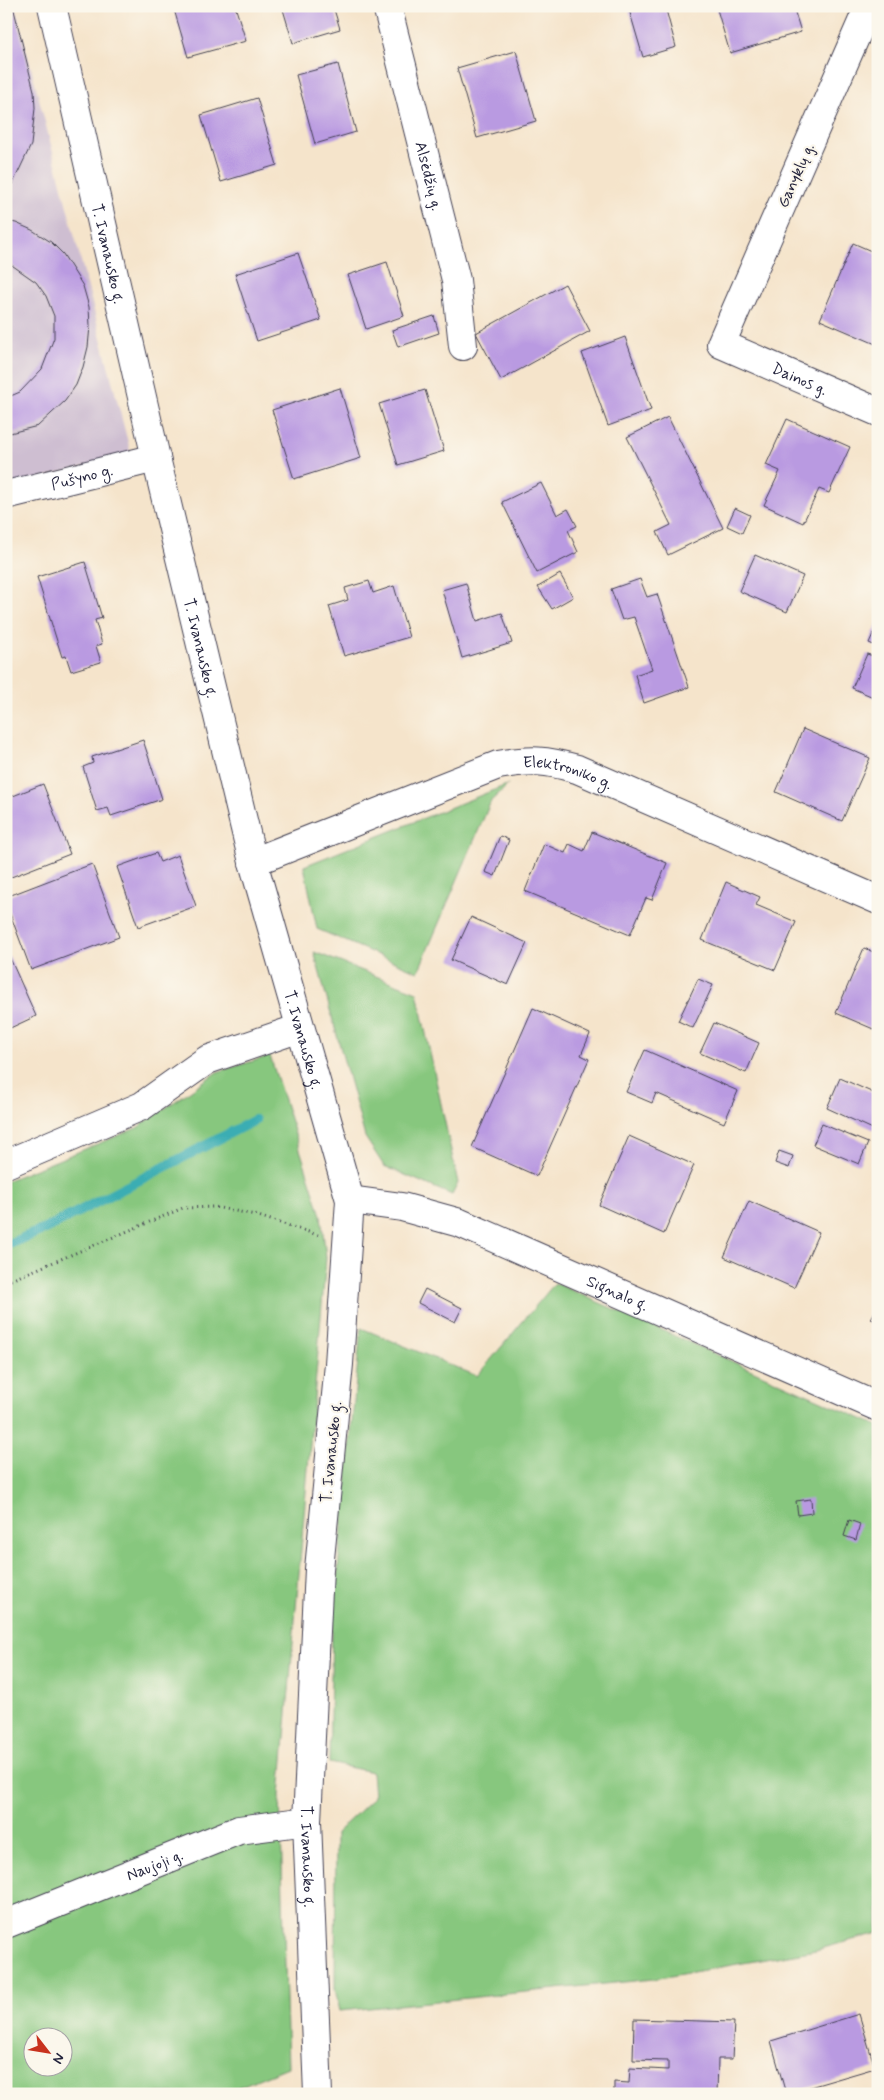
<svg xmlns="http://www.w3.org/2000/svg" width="884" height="2100" font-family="Mynerve,sans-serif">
  <rect width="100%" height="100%" fill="#fbf7ec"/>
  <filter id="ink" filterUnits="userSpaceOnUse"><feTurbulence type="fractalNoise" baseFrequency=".02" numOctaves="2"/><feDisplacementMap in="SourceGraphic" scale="10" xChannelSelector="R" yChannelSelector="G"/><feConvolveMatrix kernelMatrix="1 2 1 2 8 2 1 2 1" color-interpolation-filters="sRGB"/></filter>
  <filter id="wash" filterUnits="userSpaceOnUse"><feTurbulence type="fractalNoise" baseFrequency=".0096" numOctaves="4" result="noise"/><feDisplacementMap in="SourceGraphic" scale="20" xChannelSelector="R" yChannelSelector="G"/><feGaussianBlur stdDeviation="1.12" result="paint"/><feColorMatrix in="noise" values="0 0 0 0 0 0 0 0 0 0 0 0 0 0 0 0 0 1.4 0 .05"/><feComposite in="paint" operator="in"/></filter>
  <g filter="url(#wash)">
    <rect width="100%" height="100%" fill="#f5e4cb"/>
    <path fill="#cebed1" d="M6,6H15L131,454L6,487Z"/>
    <g fill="#87c77e" stroke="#54745c" fill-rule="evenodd">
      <path d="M509,784L491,801L418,972L317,929L304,866Z"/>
      <path d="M314,952L417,992L458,1183L452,1195L384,1166L365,1137Z"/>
      <path d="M270,1056L321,1215L326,1258L280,1795L288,2067L221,2094H6V1181L137,1128L217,1072ZM32,2038H62V2068H32Z"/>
      <path d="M555,1283L878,1426V1933L816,1950L654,1979L340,2011L335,1989L336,1833L374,1797L372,1772L329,1763L332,1633L361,1328L477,1376Z"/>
    </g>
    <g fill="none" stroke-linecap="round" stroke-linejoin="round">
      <path stroke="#3badb3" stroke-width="10" d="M6,1245L45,1229L255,1120"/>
    </g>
    <g id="blocks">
      <g fill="#b99ae1">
        <path d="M6,6H13L34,91L35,108L31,145L13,183L6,190Z"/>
        <path d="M173,6H235L246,41L188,57Z"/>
        <path d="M282,6H333L340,29L293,43Z"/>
        <path d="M628,6H665L676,47L643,57Z"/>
        <path d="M716,6H793L801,32L730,53Z"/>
        <path d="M516,51L536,121L477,138L457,68Z"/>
        <path d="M338,64L356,132L315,144L296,75Z"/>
        <path d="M257,98L277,165L221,182L201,115Z"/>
        <path d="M6,221L16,223L32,230L51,242L63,254L83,286L89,307L90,326L88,347L83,367L76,385L65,401L38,426L6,434V398L20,392L42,369L54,338V316L46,296L36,282L6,261Z"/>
        <path d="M853,243L878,254V345L820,320Z"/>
        <path d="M298,253L321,320L257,341L235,274Z"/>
        <path d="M387,262L404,316L366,329L348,275Z"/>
        <path d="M565,284L590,331L501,380L476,333Z"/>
        <path d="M434,316L439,333L398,347L392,330Z"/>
        <path d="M625,337L651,410L608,426L582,353Z"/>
        <path d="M340,388L361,458L294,479L272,410Z"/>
        <path d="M425,390L444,451L398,465L379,404Z"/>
        <path d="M668,417L723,528L668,555L657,532L671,525L627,437Z"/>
        <path d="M787,419L850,447L829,493L819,489L803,523L764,505L780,471L766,465Z"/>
        <path d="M541,483L557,515L568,509L577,526L568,530L578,552L537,573L502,502Z"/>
        <path d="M735,508L750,515L742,533L727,526Z"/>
        <path d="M755,555L803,576L787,612L739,591Z"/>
        <path d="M85,562L102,618L95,620L102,644L96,646L101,662L71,671L66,656L62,657L37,577Z"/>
        <path d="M560,574L573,597L552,609L538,587Z"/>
        <path d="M640,579L647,597L657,594L689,687L644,703L635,675L652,669L634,617L622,620L611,589Z"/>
        <path d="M369,581L373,593L394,586L409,637L344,656L329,606L348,600L345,588Z"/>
        <path d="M466,583L477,621L502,613L512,643L462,658L442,590Z"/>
        <path d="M878,623V647L869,643Z"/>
        <path d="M867,654L878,658V699L852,688Z"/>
        <path d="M803,729L870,758L842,821L776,792Z"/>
        <path d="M143,740L162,799L111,816L108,808L97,811L83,767L93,763L92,757Z"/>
        <path d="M43,784L70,854L6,879V794L8,798Z"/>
        <path d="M592,832L667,863L652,900L646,898L630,935L525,891L544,844L565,853L569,844L584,851Z"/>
        <path d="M500,836L509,840L495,876L485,872Z"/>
        <path d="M156,853L160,862L178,855L196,906L138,927L117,867Z"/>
        <path d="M92,864L119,937L31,970L6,903V897Z"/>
        <path d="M726,882L760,897L756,905L796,922L775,970L702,940Z"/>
        <path d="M471,917L527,943L508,985L451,960Z"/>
        <path d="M864,948L878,954V1031L836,1013Z"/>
        <path d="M9,956L36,1016L6,1030V957Z"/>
        <path d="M698,979L713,985L693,1028L678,1021Z"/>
        <path d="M533,1008L590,1034L581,1055L589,1059L537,1176L472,1147Z"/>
        <path d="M714,1023L759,1043L746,1073L700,1053Z"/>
        <path d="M645,1050L738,1091L724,1123L656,1093L652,1103L626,1092Z"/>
        <path d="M840,1078L878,1095L877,1131L827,1108Z"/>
        <path d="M822,1124L868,1143L859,1164L813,1145Z"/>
        <path d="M629,1136L694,1165L664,1234L599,1205Z"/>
        <path d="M779,1151L793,1156L789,1168L775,1163Z"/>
        <path d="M749,1201L819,1232L794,1288L724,1257Z"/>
        <path d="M425,1289L462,1308L455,1322L418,1303Z"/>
        <path d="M878,1305V1322L871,1319Z"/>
        <path d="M811,1499L812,1513L798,1515L796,1501Z"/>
        <path d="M849,1520L860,1524L856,1540L844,1536Z"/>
        <path d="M859,2014L875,2068L786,2094L771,2041Z"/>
        <path d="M634,2019L734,2022L732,2059H718L717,2094H614V2082L629,2083L630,2068L668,2070V2061L633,2060Z"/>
      </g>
    </g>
  </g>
  <g filter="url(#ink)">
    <use href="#blocks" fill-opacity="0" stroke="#423f51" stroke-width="1"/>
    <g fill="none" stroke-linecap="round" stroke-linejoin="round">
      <g stroke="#423f51" stroke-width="30">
        <g id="minor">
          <path id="s1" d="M52,6L156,458L253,862L350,1200L339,1364L319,1569L307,1821L318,2094"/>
          <path id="s2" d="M387,6L456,280L463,346"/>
          <path id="s3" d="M869,6L721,344L878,412"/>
          <path id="s4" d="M6,495L156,458"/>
          <path id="s5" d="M253,862L498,765C531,759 546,760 577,769L878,900"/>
          <path d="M6,1164L142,1106L207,1060L300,1028"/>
          <path id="s6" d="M350,1200L402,1207L460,1223L878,1407"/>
          <path id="s7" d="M6,1924L239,1830L307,1821"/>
        </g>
      </g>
      <path stroke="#423f51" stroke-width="3" stroke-dasharray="1 4" stroke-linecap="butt" d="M6,1282L183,1208L215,1207L255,1215L318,1235"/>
      <use href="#minor" stroke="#fff" stroke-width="28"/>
    </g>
  </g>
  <g text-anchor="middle" stroke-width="4.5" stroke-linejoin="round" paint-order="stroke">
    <g font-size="16" fill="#22223b" stroke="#fbf7ec">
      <text dy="6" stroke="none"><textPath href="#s2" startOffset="175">Alsėdžių g.</textPath></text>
      <text transform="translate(795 175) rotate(-66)" y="6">Ganyklų g.</text>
      <text dy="6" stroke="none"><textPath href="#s1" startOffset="254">T. Ivanausko g.</textPath></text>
      <text dy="6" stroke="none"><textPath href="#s3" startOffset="455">Dainos g.</textPath></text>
      <text dy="6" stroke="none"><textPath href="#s4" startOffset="78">Pušyno g.</textPath></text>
      <text dy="6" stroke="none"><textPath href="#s1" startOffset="659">T. Ivanausko g.</textPath></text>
      <text dy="6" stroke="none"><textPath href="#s5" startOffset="335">Elektroniko g.</textPath></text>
      <text dy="6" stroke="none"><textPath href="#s1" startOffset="1064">T. Ivanausko g.</textPath></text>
      <text dy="6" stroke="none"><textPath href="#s6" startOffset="285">Signalo g.</textPath></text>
      <text transform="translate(330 1452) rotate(-84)" y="6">T. Ivanausko g.</text>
      <text dy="6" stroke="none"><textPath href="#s1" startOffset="1889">T. Ivanausko g.</textPath></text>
      <text dy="6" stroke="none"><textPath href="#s7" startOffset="160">Naujoji g.</textPath></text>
    </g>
  </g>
  <rect width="884" height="2100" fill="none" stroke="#fbf7ec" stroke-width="25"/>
  <g transform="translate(48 2052) rotate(121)"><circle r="24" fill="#fbf7ec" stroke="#a4a2a5"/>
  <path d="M0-4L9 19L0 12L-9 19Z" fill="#c8321e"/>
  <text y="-8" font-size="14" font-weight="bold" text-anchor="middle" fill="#22223b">N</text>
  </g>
</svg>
